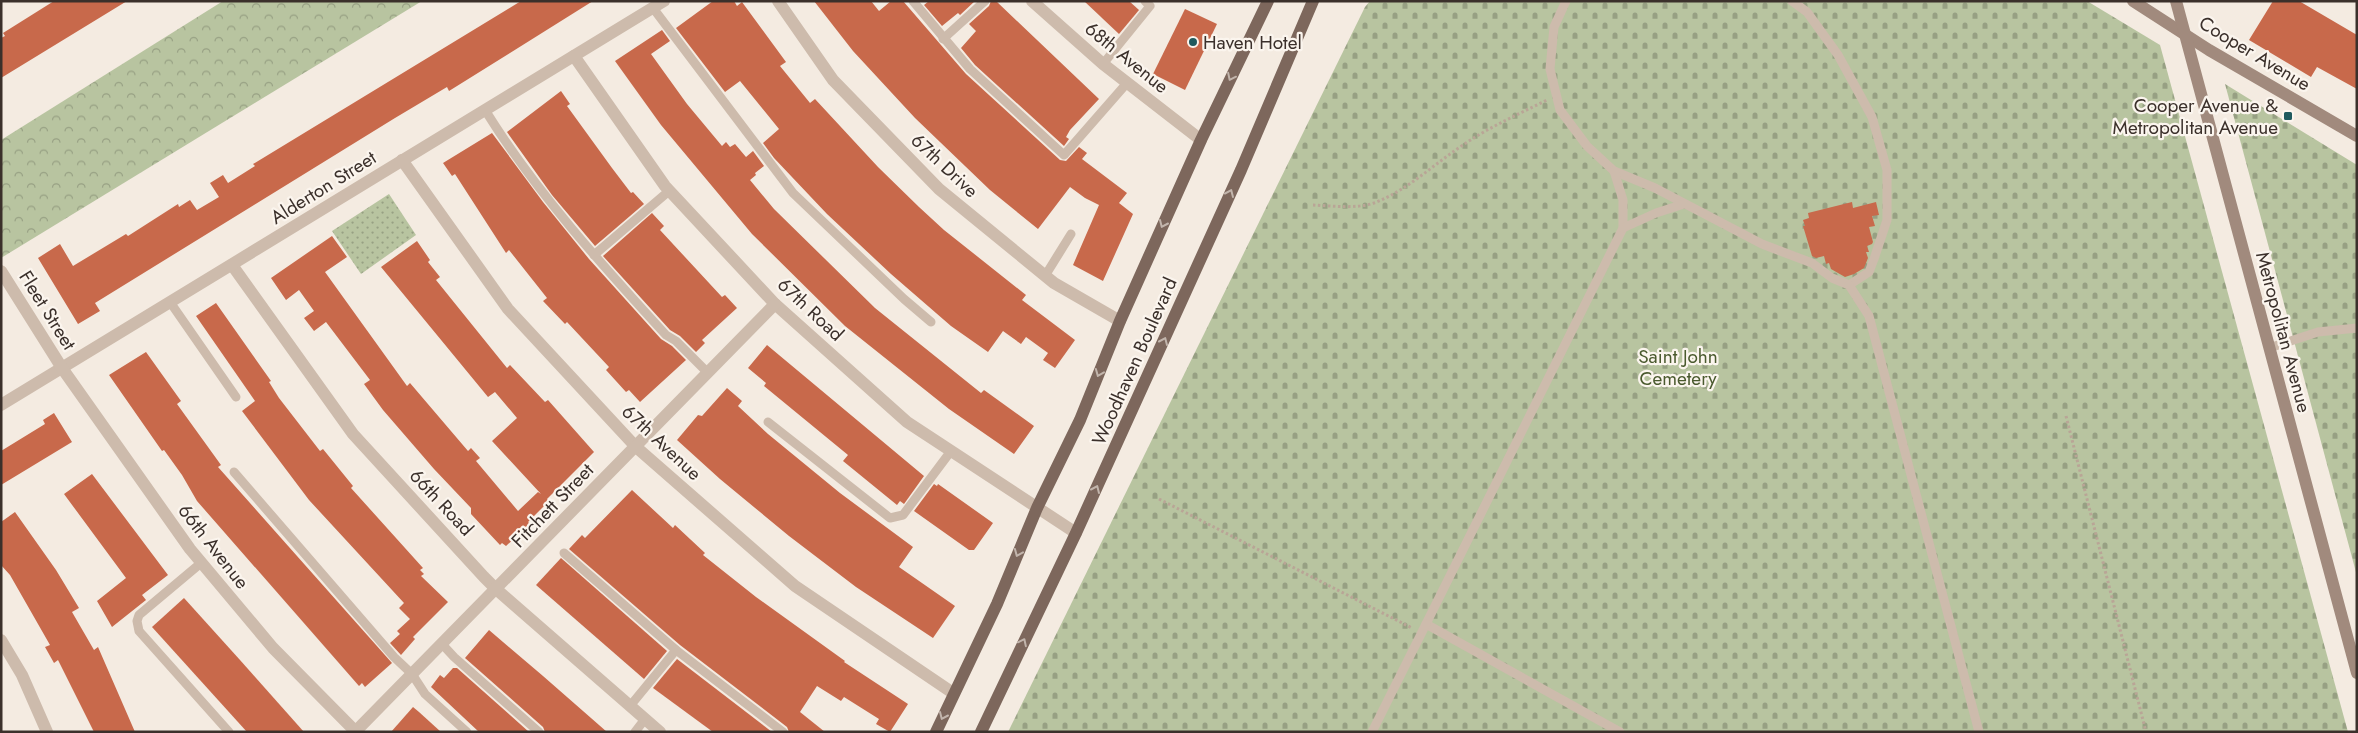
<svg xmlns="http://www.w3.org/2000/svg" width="2358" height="733" font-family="Jost,sans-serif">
  <defs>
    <pattern id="grass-dots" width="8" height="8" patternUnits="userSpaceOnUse" patternTransform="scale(1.25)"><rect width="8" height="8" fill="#b8c4a0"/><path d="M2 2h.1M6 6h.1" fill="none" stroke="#97a083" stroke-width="1.8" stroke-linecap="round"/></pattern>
    <pattern id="forest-crowns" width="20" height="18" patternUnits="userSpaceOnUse" patternTransform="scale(1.25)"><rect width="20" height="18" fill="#b8c4a0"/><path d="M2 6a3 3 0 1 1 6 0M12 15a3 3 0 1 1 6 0" fill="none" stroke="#97a083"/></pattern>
    <pattern id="cemetery-stones" width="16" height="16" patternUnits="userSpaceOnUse" patternTransform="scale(1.25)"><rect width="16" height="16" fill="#b8c4a0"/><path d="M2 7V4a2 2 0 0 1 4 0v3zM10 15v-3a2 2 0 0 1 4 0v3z" fill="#97a083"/></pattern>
  </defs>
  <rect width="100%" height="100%" fill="#f4ebe1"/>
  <path fill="url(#grass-dots)" d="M389,194L416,235L361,274L332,231Z"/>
  <path fill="url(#forest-crowns)" d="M223,1H422L1,258V140Z"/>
  <g fill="url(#cemetery-stones)">
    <path d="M1370,1H2087L2160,45L2348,732H1008L1365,7Z"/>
    <path d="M2225,84L2357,165V576Z"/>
  </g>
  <g fill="#c8694b">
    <path d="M54,1H127L1,78V38L5,36L3,33Z"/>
    <path d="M521,1H593L449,91L447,87L395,118L95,303L100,311L78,324L38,258L60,244L73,266L126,234L128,236L178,204L179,207L190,200L197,210L219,197L210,183L223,175L228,183L255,166L253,164Z"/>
    <path d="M713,1H734L737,6L742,2L786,62L780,66L810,103L815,99L878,167L919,207L944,230L1026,295L1022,300L1075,340L1055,368L1043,360L1048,353L1026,337L1021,344L1003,331L988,352L951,326L891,274L827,214L774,158L763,143L779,129L740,81L725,92L676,28Z"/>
    <path d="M814,1H871L879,11L891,1H903L966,74L1060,160L1066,161L1079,147L1087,153L1082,159L1127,193L1119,203L1133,214L1103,281L1073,265L1099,205L1085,198L1070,187L1038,229L990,190L915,118L853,51Z"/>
    <path d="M929,1H975L960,15L958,13L942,26L924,5Z"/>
    <path d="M991,1H996L1099,99L1070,130L1066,137L1069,139L1064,146L975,65L961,48L976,31L969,24L989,6Z"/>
    <path d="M1084,1H1129L1139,10L1119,34Z"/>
    <path d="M2273,1H2299L2357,35V89L2317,67L2311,77L2249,40Z"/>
    <path d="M1185,9L1217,24L1185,90L1153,74Z"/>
    <path d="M662,30L670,41L651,54L687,104L722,146L726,142L730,147L735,144L746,157L753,151L764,166L755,173L756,175L750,180L774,209L875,308L981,393L984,390L1034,426L1014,454L949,409L845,326L752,234L661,125L615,61Z"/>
    <path d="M561,91L570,104L567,106L612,168L631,193L633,192L644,204L595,246L552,195L507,132Z"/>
    <path d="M492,133L543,202L589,259L661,339L672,346L686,360L640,402L629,390L626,392L606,370L609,367L567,322L565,324L543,301L547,298L509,250L506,253L455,174L452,176L443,163Z"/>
    <path d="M1852,202L1853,208L1876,202L1879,215L1872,216L1875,226L1869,227L1873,242L1872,244L1867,246L1869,252H1866L1868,258L1864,268L1854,274L1845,277L1831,269L1829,263L1826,264L1824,256L1816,258L1812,256L1803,226H1805L1803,220L1809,218L1808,213Z"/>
    <path d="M652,213L664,226L660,230L722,297L725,295L737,308L702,340L705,343L696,352L680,336L670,330L603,256Z"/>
    <path d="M332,236L347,257L325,272L407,386L410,383L468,451L471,448L480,458L476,461L518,511L538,492L541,494L492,441L517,418L495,392L488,397L381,267L417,241L430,260L428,262L440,277L436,280L507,368L510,365L545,402L548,400L594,452L547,499L549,501L528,522L530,524L506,546L502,543L500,545L471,514V508L434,469L383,410L364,384L370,380L326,322L314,331L304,318L314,311L299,290L286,300L271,278Z"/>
    <path d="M216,303L271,381L269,382L279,398L320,451L323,449L353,486L351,488L423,568L420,570L424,574L421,576L448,602L413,637L415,639L401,655L390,643L400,634L397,631L410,619L399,608L404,603L309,500L242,411L255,401L196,316Z"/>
    <path d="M767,345L924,476L904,504L900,501L897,505L843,461L848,455L764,386L766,383L748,368Z"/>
    <path d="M146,352L181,401L177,404L221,465L218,467L392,663L365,687L362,683L359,686L197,501L182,475L164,450L162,451L109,375Z"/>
    <path d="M727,388L742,401L738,406L768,434L840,493L913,547L899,567L955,606L933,638L856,587L789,536L720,479L677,440L698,415L702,416Z"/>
    <path d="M54,413L72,442L1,485V451L45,424L43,420Z"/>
    <path d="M92,474L168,575L142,595L146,600L112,627L97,601L126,578L64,494Z"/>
    <path d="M934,484L937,486L938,484L993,523L974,550H969L914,511Z"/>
    <path d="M632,490L673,528L675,525L705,553L703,555L756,597L845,661L844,662L908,704L890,732L876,724L879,719L844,697L841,701L817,686L800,712L825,732H789L787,727L680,645L569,549L582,535L585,538Z"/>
    <path d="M15,512L56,570L79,608L72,612L94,650L98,647L135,732H94L58,660L54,663L45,647L50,645L10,575L1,565V522Z"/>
    <path d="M561,558L667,651L644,679L536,585Z"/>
    <path d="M184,598L240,660L304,732H247L152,627Z"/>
    <path d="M489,630L543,676L607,732H545L543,727L465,658Z"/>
    <path d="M677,659L772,732H713L653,688Z"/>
    <path d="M453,668H457L529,732H479L431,687L440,675L444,678Z"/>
    <path d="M413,707L419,712L441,732H391Z"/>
  </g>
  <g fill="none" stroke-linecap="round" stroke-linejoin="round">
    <g stroke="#b9a596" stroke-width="3" stroke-dasharray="2.5 2.5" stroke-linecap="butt">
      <path d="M1313,205C1332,206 1356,209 1374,203C1406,191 1432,166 1460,147C1487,128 1517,115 1547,100"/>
      <path d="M2066,416L2146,732"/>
      <path d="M1159,499L1412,628"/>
    </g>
    <g stroke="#cdbbac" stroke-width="9">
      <path d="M913,1L970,69L1064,155L1127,83"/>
      <path d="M1566,1L1554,27L1550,69L1560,110L1587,146L1614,171L1655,188L1762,244L1812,263L1832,278L1849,285L1869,272L1874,259L1887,220V170L1872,117L1838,55L1807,12L1792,1"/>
      <path d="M653,8L793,193L904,299L931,322"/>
      <path d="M943,39L985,1"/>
      <path d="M1103,64L1150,6L1145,1"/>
      <path d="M485,110C536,192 601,264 666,335L676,341L708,373"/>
      <path d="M1614,171L1623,200V228L1426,624L1620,732"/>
      <path d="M1623,228L1656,213L1684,204"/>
      <path d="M594,255L669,191"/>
      <path d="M1045,276L1071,234"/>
      <path d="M1849,285L1869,316L1979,732"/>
      <path d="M170,302L236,397"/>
      <path d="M2269,348L2318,332L2357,328"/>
      <path d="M768,422L890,518L903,515L951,451"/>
      <path d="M234,472L394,657L412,674L425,694L467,732"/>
      <path d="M564,553L676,650L783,732"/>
      <path d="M201,563L139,615L137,621L139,631L229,732"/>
      <path d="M442,644L454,657L539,732"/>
      <path d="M630,706L676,650"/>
      <path d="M635,732L645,719"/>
      <path d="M1372,732L1426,624"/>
    </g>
    <g stroke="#cdbbac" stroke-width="12">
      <path d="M778,1L833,80L939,189L1054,283L1120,321"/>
      <path d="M1032,1L1103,64L1201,140"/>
      <path d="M574,56L665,186L775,304L907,422L1076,533"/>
      <path d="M402,160L508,309L636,447L795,586L953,693"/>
      <path d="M232,265L353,434L484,577L496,589L660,732"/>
      <path d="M1,405L664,1"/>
      <path d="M1,640L22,675L47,732"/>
      <path d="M355,732L775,304"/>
    </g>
    <path stroke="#cdbbac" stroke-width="12" d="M1,271L62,368L190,549L273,648L356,732"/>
    <g stroke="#a18a7d" stroke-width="12">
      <path d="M2133,1L2209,50L2357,136"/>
      <path d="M2176,1L2357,673"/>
    </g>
    <g stroke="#7d675c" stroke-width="12">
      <path d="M936,732L997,604L1037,508L1080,420L1120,321L1201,140L1268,1"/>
      <path d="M981,732L1076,533L1241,170L1313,1"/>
    </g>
  </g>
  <defs><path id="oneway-chevron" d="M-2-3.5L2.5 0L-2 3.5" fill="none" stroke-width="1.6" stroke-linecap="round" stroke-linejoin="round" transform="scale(1.25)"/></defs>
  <g stroke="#c2b5ac">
    <use href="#oneway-chevron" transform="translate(1231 77) rotate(116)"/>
    <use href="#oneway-chevron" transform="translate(1230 193) rotate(-66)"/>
    <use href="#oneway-chevron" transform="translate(1163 224) rotate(114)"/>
    <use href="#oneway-chevron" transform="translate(1164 341) rotate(-66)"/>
    <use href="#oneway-chevron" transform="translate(1099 373) rotate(112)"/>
    <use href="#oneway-chevron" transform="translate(1096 489) rotate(-66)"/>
    <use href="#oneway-chevron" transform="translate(1018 553) rotate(113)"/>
    <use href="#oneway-chevron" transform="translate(1023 642) rotate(-64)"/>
    <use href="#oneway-chevron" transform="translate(943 716) rotate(114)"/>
  </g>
  <g fill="#1f5a5e" stroke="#fbf5ee" stroke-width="2">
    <circle cx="1193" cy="42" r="5"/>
    <rect x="2283" y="111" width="10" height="10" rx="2.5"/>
  </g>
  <g text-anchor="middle" stroke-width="4.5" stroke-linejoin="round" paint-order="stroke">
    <g font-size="19" fill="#3b302b" stroke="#fbf5ee" text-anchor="start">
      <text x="1203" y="49">Haven Hotel</text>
      <text x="2278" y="112" text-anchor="end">Cooper Avenue &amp;<tspan x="2278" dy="22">Metropolitan Avenue</tspan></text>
    </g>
    <g font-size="19" fill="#3b302b" stroke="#fbf5ee">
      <text transform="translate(2255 53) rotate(31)" y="7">Cooper Avenue</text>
      <text transform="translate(1127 57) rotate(39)" y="7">68th Avenue</text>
      <text transform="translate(945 165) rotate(43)" y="7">67th Drive</text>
      <text transform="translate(323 187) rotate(-32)" y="7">Alderton Street</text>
      <text transform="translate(811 309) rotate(43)" y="7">67th Road</text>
      <text transform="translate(48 310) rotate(58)" y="7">Fleet Street</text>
      <text transform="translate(2284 332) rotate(75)" y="7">Metropolitan Avenue</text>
      <text transform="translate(1134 361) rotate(-66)" y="7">Woodhaven Boulevard</text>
      <text transform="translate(662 442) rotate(43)" y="7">67th Avenue</text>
      <text transform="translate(442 502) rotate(47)" y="7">66th Road</text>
      <text transform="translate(552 505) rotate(-46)" y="7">Fitchett Street</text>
      <text transform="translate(214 546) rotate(52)" y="7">66th Avenue</text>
    </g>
    <g font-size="19" fill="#4a5a2e" stroke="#fbf5ee">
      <text x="1678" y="363">Saint John<tspan x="1678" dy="22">Cemetery</tspan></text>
    </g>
  </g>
  <rect width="2358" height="733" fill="none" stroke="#3b302b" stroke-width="5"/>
</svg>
